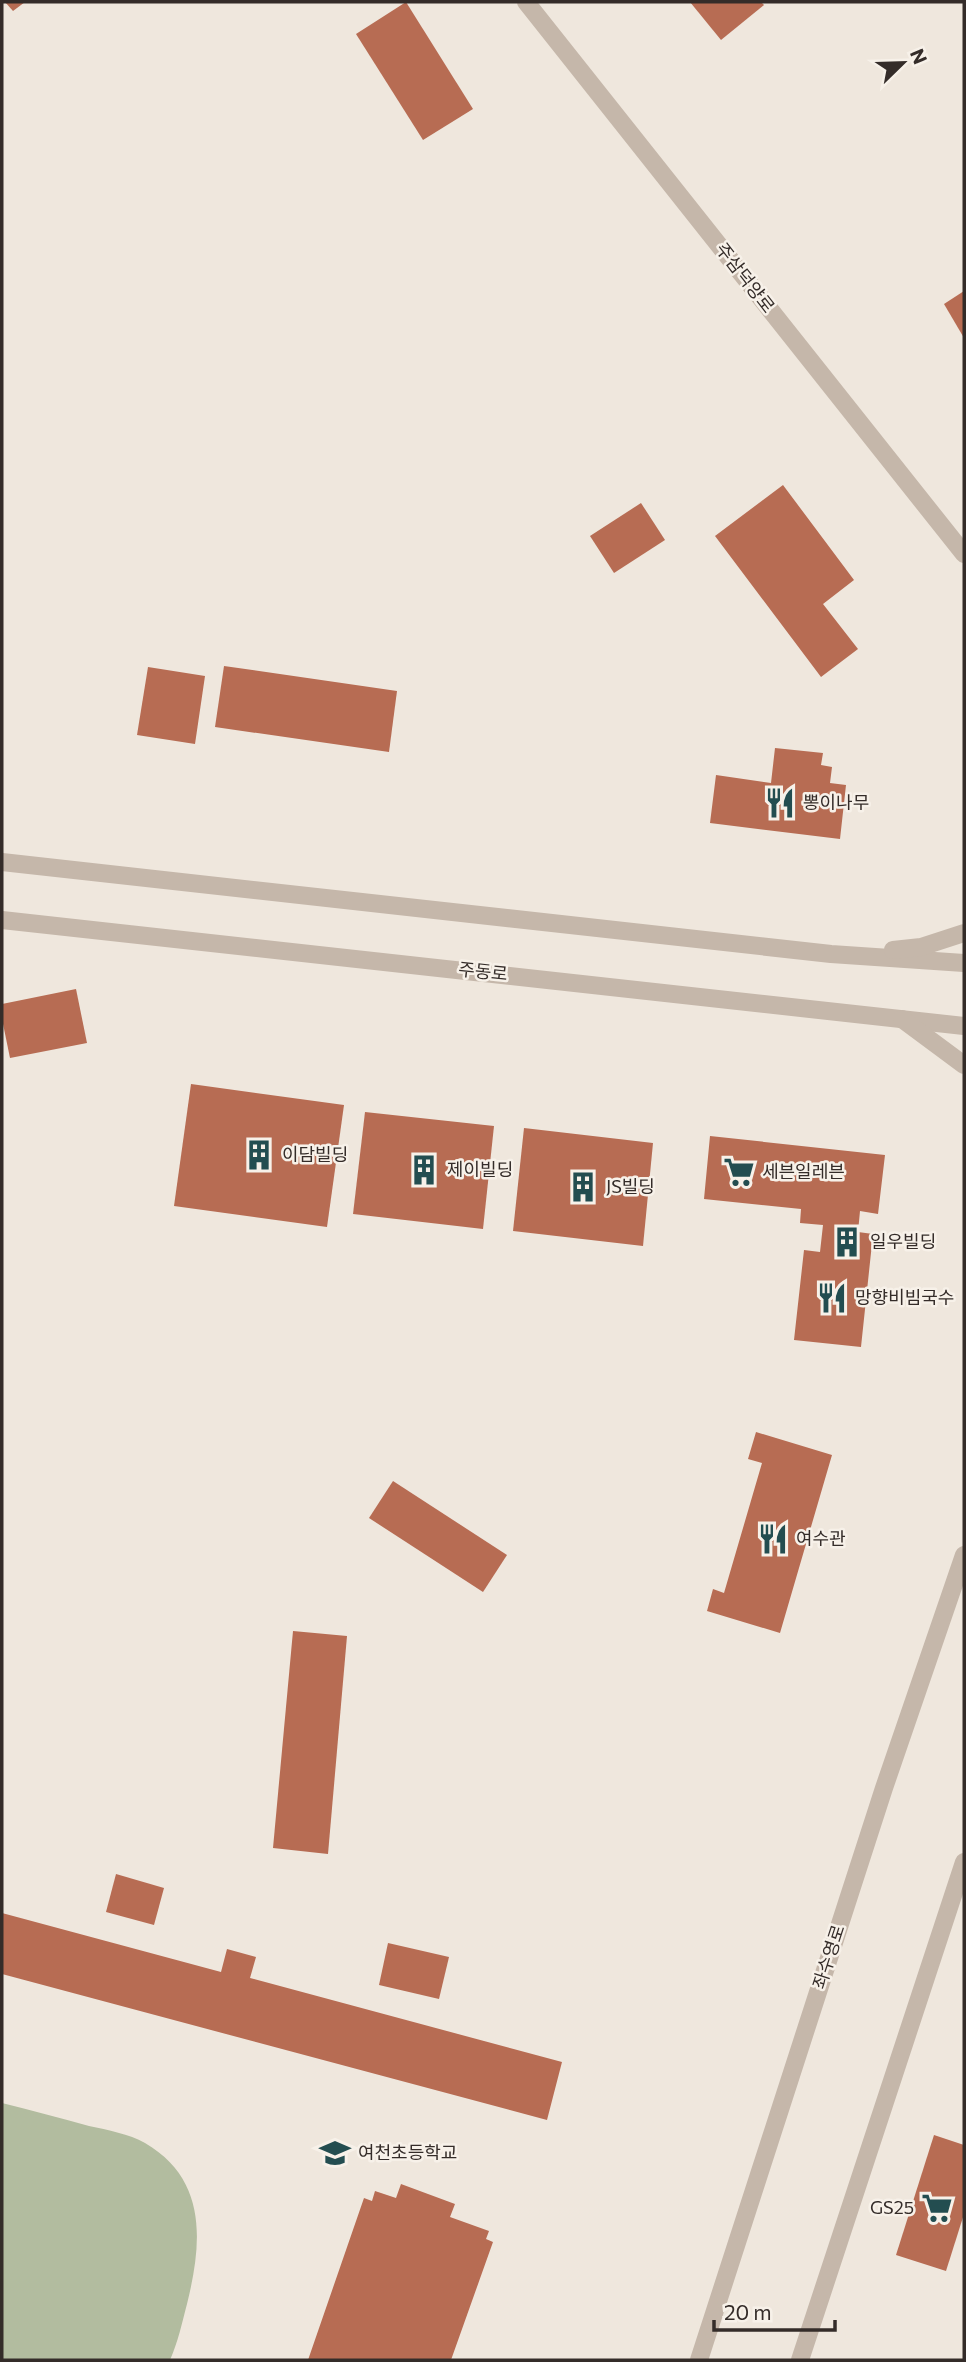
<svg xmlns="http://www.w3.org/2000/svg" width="966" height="2362" font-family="Commissioner,'Noto Sans KR',sans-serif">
  <rect width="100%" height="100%" fill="#efe7dd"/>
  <path fill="#b2bc9f" d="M2,2103C31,2110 60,2118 89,2126C108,2130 129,2134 145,2143C208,2180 202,2243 187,2304C182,2323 178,2342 170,2360H2Z"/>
  <g fill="#b76c53">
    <path d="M5,2H25L13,11Z"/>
    <path d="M406,2L473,109L423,140L356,34Z"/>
    <path d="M690,2H761L764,5L721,40Z"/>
    <path d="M964,291V338L944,304Z"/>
    <path d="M783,485L854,580L823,604L858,649L821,677L715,536Z"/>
    <path d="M641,503L665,540L614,573L590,536Z"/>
    <path d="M224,666L397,691L389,752L215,727Z"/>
    <path d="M148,667L205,676L195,744L137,735Z"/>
    <path d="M775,748L823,753L821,765L832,767L830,783L846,785L840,839L710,823L716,775L771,783Z"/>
    <path d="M76,989L87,1043L10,1058L2,1019V1004Z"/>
    <path d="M191,1084L344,1105L327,1227L174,1206Z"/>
    <path d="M365,1112L494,1126L483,1229L353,1214Z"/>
    <path d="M524,1128L653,1143L643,1246L513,1231Z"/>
    <path d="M710,1136L885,1155L878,1214L860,1211L858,1232L873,1234L861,1347L794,1340L804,1250L820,1252L823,1225L800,1223L801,1209L704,1199Z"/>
    <path d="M756,1432L832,1455L780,1633L707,1611L713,1589L724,1593L762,1463L748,1459Z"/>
    <path d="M393,1481L507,1555L483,1592L369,1518Z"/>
    <path d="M293,1631L347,1636L328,1854L273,1848Z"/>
    <path d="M116,1874L164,1888L154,1925L106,1912Z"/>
    <path d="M2,1913L221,1972L227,1949L256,1957L250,1978L562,2062L547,2120L2,1974Z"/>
    <path d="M388,1943L449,1957L439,1999L379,1985Z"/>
    <path d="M934,2135L964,2145V2214L946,2271L896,2255Z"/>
    <path d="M401,2184L455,2204L450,2217L489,2231L486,2239L493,2242L451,2360H308L364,2198L372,2201L375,2191L396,2198Z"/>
  </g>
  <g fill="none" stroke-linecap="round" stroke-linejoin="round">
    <g stroke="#c5b7aa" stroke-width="18">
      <path d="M526,2L964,554"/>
      <path d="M2,862L831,954L964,963"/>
      <path d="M2,920L964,1026"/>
      <path d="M893,950L921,947L964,933"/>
      <path d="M902,1019L964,1065"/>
      <path d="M699,2360L884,1788L964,1555"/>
      <path d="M800,2360L964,1862"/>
    </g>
  </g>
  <defs>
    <g id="restaurant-bare" transform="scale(2.415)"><path d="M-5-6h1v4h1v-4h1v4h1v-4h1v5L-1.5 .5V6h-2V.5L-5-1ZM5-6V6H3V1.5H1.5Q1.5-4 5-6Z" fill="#234d50" stroke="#f7f1e9" stroke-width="2.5" paint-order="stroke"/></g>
    <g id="building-bare" transform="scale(2.415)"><path d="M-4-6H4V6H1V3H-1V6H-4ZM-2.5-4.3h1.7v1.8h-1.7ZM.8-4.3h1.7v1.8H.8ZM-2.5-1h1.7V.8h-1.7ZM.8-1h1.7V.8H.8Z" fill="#234d50" stroke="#f7f1e9" stroke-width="2.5" paint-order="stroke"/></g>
    <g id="supermarket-bare" transform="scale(2.415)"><path d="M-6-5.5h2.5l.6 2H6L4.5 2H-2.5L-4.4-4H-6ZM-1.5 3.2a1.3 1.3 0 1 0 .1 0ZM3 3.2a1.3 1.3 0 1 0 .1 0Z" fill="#234d50" stroke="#f7f1e9" stroke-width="2.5" paint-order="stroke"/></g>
    <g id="school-bare" transform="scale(2.415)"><path d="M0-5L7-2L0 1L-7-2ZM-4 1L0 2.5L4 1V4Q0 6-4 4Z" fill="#234d50" stroke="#f7f1e9" stroke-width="2.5" paint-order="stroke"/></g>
  </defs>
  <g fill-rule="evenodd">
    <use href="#restaurant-bare" x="780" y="803"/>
    <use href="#building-bare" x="259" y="1155"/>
    <use href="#building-bare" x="424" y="1170"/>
    <use href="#supermarket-bare" x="739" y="1172"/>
    <use href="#building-bare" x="583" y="1187"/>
    <use href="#building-bare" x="847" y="1242"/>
    <use href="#restaurant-bare" x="832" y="1298"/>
    <use href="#restaurant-bare" x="773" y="1539"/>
    <use href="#school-bare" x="335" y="2153"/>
    <use href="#supermarket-bare" x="937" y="2208"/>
  </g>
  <g text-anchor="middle" stroke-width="5" stroke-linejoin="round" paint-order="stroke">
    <g font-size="18" fill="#342c29" stroke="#f7f1e9">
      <text transform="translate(745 278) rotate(52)" y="6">주삼덕양로</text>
      <text transform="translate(483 972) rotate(6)" y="6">주동로</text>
      <text transform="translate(829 1957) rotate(-72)" y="6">좌수영로</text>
    </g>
    <g font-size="18" fill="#342c29" stroke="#f7f1e9" text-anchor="start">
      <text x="803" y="809">뽕이나무</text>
      <text x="282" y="1161">이담빌딩</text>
      <text x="447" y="1176">제이빌딩</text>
      <text x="762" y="1178">세븐일레븐</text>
      <text x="606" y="1193">JS빌딩</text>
      <text x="870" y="1248">일우빌딩</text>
      <text x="855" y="1304">망향비빔국수</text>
      <text x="796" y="1545">여수관</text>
      <text x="358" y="2159">여천초등학교</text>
      <text x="914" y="2214" text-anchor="end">GS25</text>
    </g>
  </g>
  <rect width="966" height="2362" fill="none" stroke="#342c29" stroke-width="7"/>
  <g transform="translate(903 63) rotate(67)" stroke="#f7f1e9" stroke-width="5" paint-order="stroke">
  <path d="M0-5L12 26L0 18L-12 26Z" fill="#342c29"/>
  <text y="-10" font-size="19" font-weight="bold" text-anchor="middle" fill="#342c29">N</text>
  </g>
  <path d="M714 2320v10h121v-10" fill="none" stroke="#342c29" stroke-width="3.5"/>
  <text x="724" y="2320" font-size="21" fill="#342c29" stroke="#f7f1e9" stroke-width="5" paint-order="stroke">20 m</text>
</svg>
